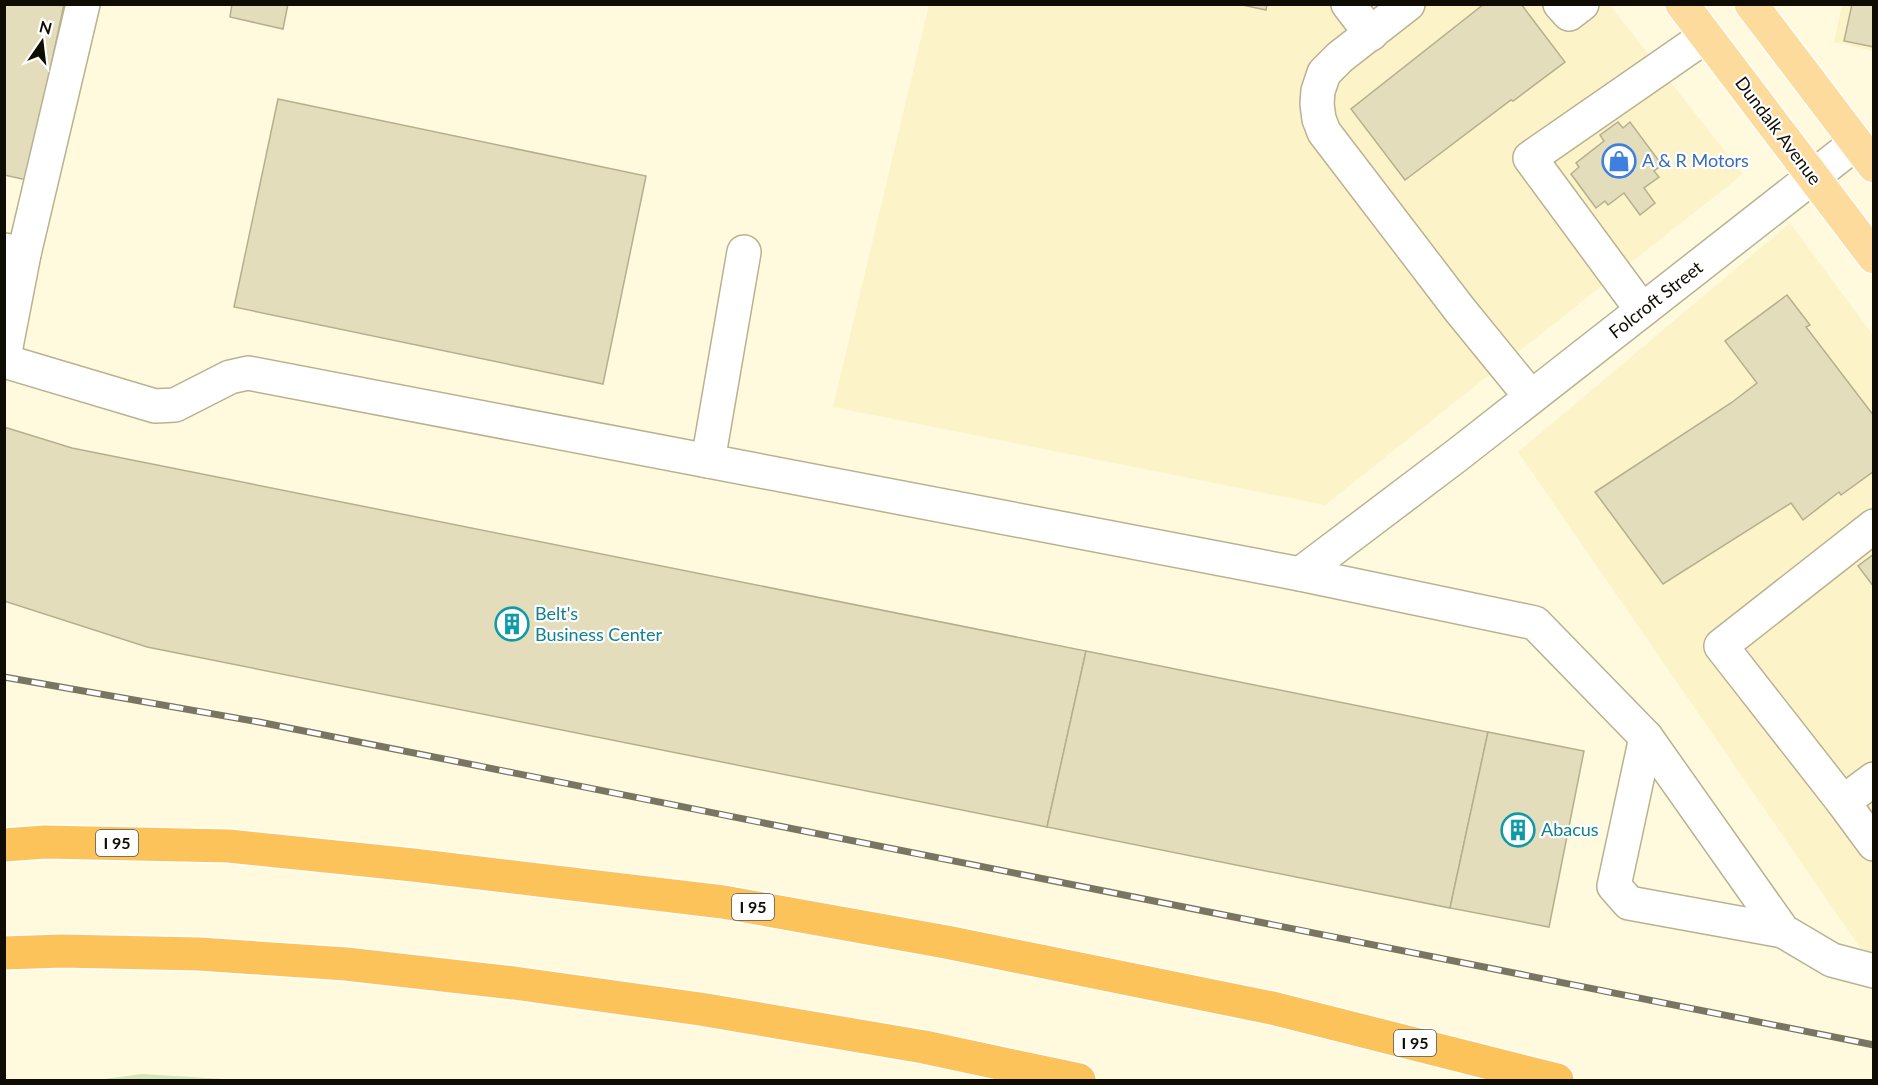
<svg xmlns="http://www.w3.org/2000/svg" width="1878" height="1085" font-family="Lato,sans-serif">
  <rect width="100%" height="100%" fill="#fffade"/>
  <g fill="#fcf3c9">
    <path d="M929,5H1610L1743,174L1325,505L833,407Z"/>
    <path d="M1842,5H1873V51L1834,42Z"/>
    <path d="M1790,223L1873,335V963L1870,962L1518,452Z"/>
  </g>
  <path fill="#d6e6b6" d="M142,1074L240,1080H97Z"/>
  <g fill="#e4ddbb" stroke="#b5af8e" stroke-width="1.5">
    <path d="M4,4H64L27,180L4,175Z"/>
    <path d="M232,4H288L283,29L230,17Z"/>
    <path d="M1238,4H1267L1266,10Z"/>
    <path d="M1484,4H1521L1565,62L1513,101L1511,100L1405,180L1351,109Z"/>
    <path d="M1852,4H1874V47L1844,41Z"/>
    <path d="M278,99L646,176L603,384L234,307Z"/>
    <path d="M1618,122L1623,128L1630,122L1662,165L1654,171L1659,177L1644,188L1655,203L1640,215L1624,193L1608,205L1605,201L1596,208L1571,174L1579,167L1576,163L1604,141L1600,135Z"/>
    <path d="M1787,295L1810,325L1806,327L1874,416V471L1841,495L1839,492L1803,520L1791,503L1663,584L1595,492L1731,403L1757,383L1725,341Z"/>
    <path d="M4,427L72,448L1086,651L1047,827L147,647L4,601Z"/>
    <path d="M1874,554V587L1858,566Z"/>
    <path d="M1086,651L1488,732L1450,908L1047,827Z"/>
    <path d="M1488,732L1584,751L1549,927L1450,908Z"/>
  </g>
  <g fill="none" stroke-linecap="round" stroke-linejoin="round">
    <g stroke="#b9b291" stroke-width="36">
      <g id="minor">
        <path d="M1348,4L1371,34"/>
        <path d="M1408,4L1340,57L1324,73L1318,91L1317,104L1319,119L1324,132L1460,310L1531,397"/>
        <path d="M1560,4L1569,14L1582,4"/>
        <path d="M4,250L24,254L83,4"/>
        <path d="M1642,310L1530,158L1706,36"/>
        <path d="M4,357L24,254"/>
        <path d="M4,361L155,406L175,405L230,377L248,373L1300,574L1535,623L1646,737L1614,886L1629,903L1783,931"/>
        <path d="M708,461L744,252"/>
        <path d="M1300,574L1456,456L1856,143"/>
        <path d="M1646,737L1783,931L1832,960L1874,971"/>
        <path d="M1874,779L1843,802L1874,844"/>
        <path d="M1843,802L1721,646L1874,526"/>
      </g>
    </g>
    <g stroke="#fff" stroke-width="36">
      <g id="major">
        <path d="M1682,4L1874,257"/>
        <path d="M1751,4L1874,166"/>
      </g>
    </g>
    <g stroke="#fff" stroke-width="36">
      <g id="highway">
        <path d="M4,845L45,842L229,846L413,865L723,902L946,942L1272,1008L1557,1080"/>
        <path d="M4,953L62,951L199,954L346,964L514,983L700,1009L924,1047L1079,1080"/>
      </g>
    </g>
    <use href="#minor" stroke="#fff" stroke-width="33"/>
    <use href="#major" stroke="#fddb9c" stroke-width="33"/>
    <use href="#highway" stroke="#fcc35a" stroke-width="33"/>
    <g stroke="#797563" stroke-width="7">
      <path id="rail" d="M4,677L259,722L1874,1045"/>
    </g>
    <use href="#rail" stroke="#fff" stroke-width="4.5" stroke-dasharray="14" stroke-linecap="butt"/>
  </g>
  <defs>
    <g id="shop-ring" transform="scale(1.725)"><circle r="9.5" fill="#fff" stroke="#3f7fe0" stroke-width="1.5"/><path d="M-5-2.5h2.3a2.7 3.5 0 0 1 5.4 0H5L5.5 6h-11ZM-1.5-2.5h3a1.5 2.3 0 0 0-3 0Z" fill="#3f7fe0"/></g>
    <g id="building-ring" transform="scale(1.725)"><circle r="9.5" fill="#fff" stroke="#0f9aa8" stroke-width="1.5"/><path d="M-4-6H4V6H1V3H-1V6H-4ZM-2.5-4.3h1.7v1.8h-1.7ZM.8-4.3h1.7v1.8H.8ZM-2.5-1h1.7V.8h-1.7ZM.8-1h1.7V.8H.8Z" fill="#0f9aa8"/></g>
  </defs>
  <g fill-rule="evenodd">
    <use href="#shop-ring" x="1619" y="161"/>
    <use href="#building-ring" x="512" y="624"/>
    <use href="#building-ring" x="1518" y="830"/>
  </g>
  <g text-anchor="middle" stroke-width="4.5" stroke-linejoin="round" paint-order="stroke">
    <g fill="#fff" stroke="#57554f" stroke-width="1.5">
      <rect x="96" y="830" width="42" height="26" rx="4.5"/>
      <rect x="732" y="894" width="42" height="26" rx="4.5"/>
      <rect x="1394" y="1030" width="42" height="26" rx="4.5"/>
    </g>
    <g font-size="16" font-weight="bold" fill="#0f0c03">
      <text x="117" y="849">I 95</text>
      <text x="753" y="913">I 95</text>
      <text x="1415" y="1049">I 95</text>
    </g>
    <g font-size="18" fill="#0f0c03" stroke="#fff">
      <text transform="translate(1778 131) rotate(53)" y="6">Dundalk Avenue</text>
      <text transform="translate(1656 300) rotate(-38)" y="6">Folcroft Street</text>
    </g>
    <g font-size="18" fill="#366cbe" stroke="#fff" text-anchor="start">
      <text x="1642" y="167">A &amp; R Motors</text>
    </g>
    <g font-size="18" fill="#0d838f" stroke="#fff" text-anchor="start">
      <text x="535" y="620">Belt's<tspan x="535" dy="21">Business Center</tspan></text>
      <text x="1541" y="836">Abacus</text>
    </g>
  </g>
  <rect width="1878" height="1085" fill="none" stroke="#0f0c03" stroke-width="12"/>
  <g transform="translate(42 42) rotate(14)" stroke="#ffffff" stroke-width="4.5" paint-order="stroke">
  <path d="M0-4.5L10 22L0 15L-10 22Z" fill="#0f0c03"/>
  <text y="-9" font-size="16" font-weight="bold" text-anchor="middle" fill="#0f0c03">N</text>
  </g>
</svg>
